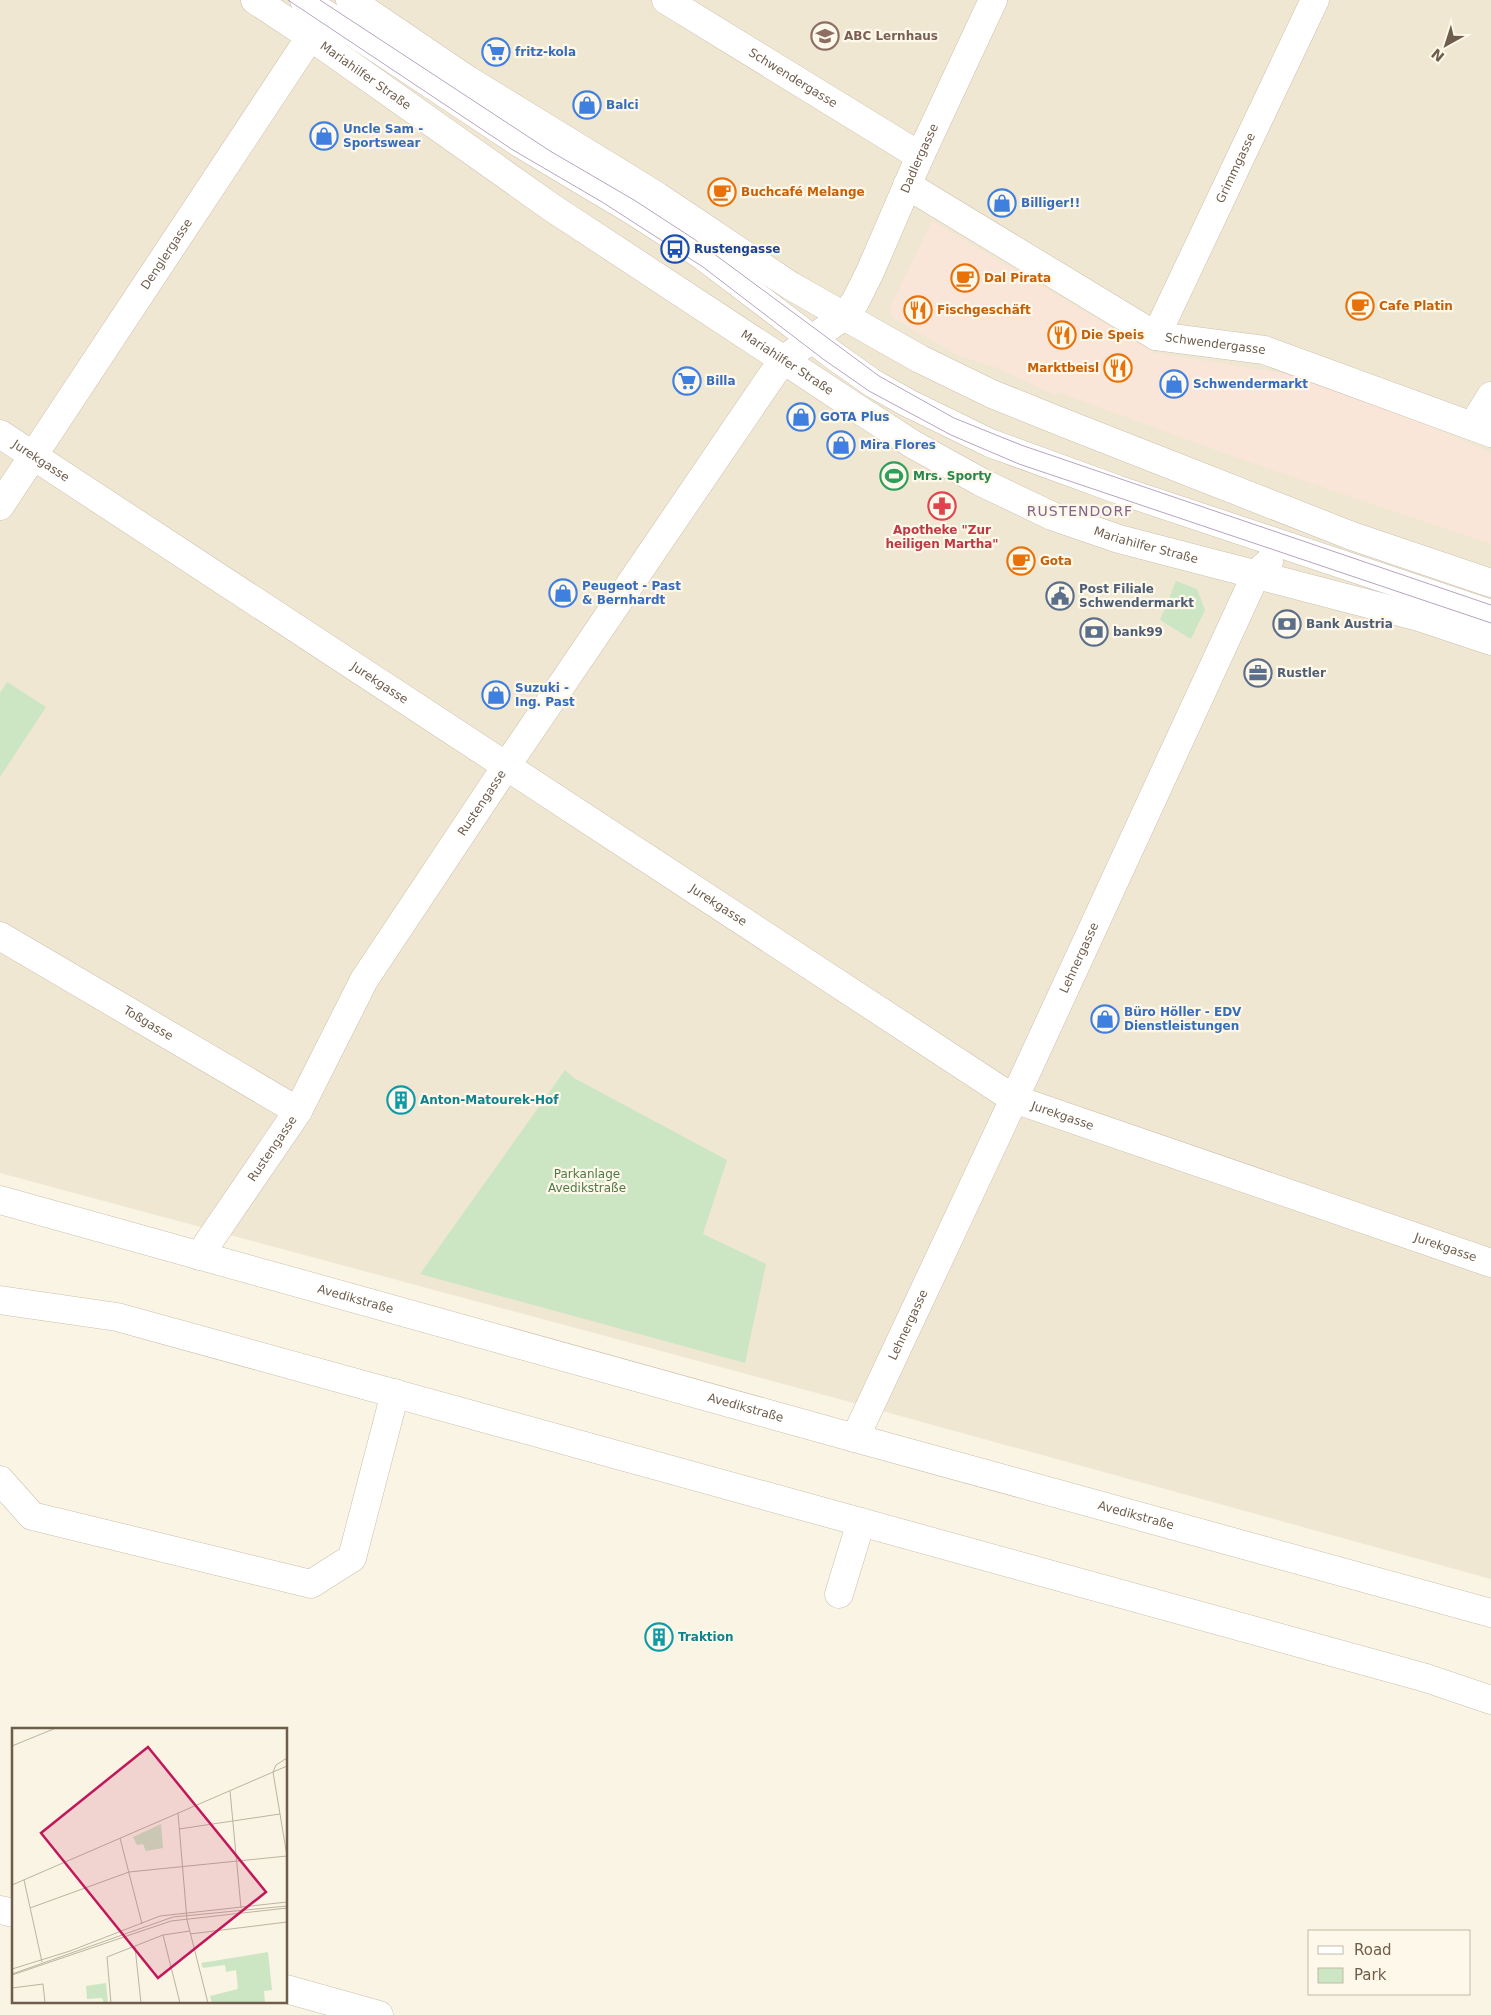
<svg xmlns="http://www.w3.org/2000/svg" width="1491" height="2015" font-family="'DejaVu Sans',sans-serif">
  <rect width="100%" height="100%" fill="#f9f4e3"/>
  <path fill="#f0e7d2" d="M0,0H1491V1579L839,1399L0,1173Z"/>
  <path fill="#f9e6d8" d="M932,221L1155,353L1287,374L1379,404L1491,453V544L1235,457L1058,392L1055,395L998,368L960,356L893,318L889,310Z"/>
  <g fill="#cce5c3">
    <path d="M1176,581L1197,589L1205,610L1191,639L1160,620Z"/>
    <path d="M7,682L46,707L0,777V693Z"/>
    <path d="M565,1070L574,1078L727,1160L703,1234L766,1264L745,1363L420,1274Z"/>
  </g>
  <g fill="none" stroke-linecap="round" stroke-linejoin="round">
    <g stroke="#ccbfae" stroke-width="29">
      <g id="minor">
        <path id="s1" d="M255,0L311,37L551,207L858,409L914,445L981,482L1052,516L1119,539L1419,617L1491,641"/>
        <path d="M304,0L521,144L635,212L703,256L833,355L874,384L908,403L990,443L1119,490L1491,614"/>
        <path d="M350,0L468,80L657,196L791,286L920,359L992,394L1059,421L1352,536L1491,583"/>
        <path id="s2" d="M666,0L920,156"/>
        <path id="s3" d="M907,185L1156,336L1264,350L1491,433"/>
        <path id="s4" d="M1156,336L1315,0"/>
        <path d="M1473,425L1491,396"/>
        <path id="s5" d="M0,434L1014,1099L1491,1263"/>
        <path id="s6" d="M0,506L320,22"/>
        <path id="s7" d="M0,936L298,1111"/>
        <path id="s8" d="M0,1200L855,1438L1491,1613"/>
        <path id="s9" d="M199,1256L298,1111L364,980L507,765L771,377L783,360L844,316L855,302L870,272L920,156L993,0"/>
        <path d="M0,1300L117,1317L1426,1678L1491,1700"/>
        <path id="s10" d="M855,1438L1014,1099L1246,596L1256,574L1269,562"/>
        <path d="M0,1480L32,1516L311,1584L352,1558L395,1393"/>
        <path d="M839,1594L861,1522"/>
        <path d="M0,1910L14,1913"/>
        <path d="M286,1989L379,2015"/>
      </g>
    </g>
    <use href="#minor" stroke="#fff" stroke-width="28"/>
    <g stroke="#b8a3c1" stroke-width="1">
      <path d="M288,0L513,150L602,202L703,267L823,359L869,391L951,435L1019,464L1491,623"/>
      <path d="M320,0L550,151L634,200L694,239L879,376L954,418L1021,445L1491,605"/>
    </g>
  </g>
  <defs>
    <g id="school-ring" transform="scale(1.4375)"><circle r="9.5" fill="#fdf8e9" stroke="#8d6e63" stroke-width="1.5"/><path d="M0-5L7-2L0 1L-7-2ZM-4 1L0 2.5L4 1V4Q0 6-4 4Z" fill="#8d6e63"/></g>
    <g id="supermarket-ring" transform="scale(1.4375)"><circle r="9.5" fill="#fdf8e9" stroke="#3f7fe0" stroke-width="1.5"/><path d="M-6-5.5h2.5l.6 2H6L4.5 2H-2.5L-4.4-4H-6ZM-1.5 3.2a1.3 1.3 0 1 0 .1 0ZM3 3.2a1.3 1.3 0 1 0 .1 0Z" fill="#3f7fe0"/></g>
    <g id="shop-ring" transform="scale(1.4375)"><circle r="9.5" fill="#fdf8e9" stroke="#3f7fe0" stroke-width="1.5"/><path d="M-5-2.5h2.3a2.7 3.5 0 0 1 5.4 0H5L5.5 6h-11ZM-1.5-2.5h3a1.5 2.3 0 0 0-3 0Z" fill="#3f7fe0"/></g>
    <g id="cafe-ring" transform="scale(1.4375)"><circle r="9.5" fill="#fdf8e9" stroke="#e8710a" stroke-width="1.5"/><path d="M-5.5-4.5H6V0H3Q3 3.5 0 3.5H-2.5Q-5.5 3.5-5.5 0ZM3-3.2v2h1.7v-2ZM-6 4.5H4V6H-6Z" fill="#e8710a"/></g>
    <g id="bus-ring" transform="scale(1.4375)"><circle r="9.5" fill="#fdf8e9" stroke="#1a4fb4" stroke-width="1.5"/><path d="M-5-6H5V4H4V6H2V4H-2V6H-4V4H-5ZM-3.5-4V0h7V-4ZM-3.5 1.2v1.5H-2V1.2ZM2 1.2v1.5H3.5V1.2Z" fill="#1a4fb4"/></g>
    <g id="restaurant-ring" transform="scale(1.4375)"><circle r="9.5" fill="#fdf8e9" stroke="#e8710a" stroke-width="1.5"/><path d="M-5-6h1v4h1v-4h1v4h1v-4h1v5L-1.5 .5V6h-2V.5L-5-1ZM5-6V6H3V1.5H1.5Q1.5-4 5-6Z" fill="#e8710a"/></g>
    <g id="stadium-ring" transform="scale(1.4375)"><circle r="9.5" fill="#fdf8e9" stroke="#2e9e5b" stroke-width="1.5"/><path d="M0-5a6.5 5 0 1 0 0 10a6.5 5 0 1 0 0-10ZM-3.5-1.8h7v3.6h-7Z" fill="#2e9e5b"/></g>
    <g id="pharmacy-ring" transform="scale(1.4375)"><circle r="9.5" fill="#fdf8e9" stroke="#e0444e" stroke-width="1.5"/><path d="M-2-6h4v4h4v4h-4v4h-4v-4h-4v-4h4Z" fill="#e0444e"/></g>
    <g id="civic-ring" transform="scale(1.4375)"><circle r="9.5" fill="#fdf8e9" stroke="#5c6f8a" stroke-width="1.5"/><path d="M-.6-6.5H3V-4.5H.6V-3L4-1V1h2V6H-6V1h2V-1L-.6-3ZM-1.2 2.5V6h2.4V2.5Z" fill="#5c6f8a"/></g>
    <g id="bank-ring" transform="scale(1.4375)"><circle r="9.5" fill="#fdf8e9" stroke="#5c6f8a" stroke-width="1.5"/><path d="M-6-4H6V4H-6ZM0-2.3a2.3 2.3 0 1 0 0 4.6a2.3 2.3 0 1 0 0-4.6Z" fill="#5c6f8a"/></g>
    <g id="office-ring" transform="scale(1.4375)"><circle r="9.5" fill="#fdf8e9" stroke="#5c6f8a" stroke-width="1.5"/><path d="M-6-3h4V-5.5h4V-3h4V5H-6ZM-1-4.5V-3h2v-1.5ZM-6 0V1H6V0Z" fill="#5c6f8a"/></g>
    <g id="building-ring" transform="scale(1.4375)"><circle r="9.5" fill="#fdf8e9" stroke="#0f9aa8" stroke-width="1.5"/><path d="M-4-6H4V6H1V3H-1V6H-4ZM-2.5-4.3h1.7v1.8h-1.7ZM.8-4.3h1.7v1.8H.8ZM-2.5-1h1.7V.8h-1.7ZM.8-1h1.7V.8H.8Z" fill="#0f9aa8"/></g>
  </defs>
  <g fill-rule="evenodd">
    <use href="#school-ring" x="825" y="36"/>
    <use href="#supermarket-ring" x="496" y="52"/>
    <use href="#shop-ring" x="587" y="105"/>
    <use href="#shop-ring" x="324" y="136"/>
    <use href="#cafe-ring" x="722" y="192"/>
    <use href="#shop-ring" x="1002" y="203"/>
    <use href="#bus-ring" x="675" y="249"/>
    <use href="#cafe-ring" x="965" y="278"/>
    <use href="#cafe-ring" x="1360" y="306"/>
    <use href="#restaurant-ring" x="918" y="310"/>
    <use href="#restaurant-ring" x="1062" y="335"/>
    <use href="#restaurant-ring" x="1118" y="368"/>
    <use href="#supermarket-ring" x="687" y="381"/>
    <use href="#shop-ring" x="1174" y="384"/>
    <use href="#shop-ring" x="801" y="417"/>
    <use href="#shop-ring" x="841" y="445"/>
    <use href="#stadium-ring" x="894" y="476"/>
    <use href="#pharmacy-ring" x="942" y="506"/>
    <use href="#cafe-ring" x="1021" y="561"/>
    <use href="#shop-ring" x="563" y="593"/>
    <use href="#civic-ring" x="1060" y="596"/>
    <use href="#bank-ring" x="1287" y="624"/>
    <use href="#bank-ring" x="1094" y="632"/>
    <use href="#office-ring" x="1258" y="673"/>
    <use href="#shop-ring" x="496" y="695"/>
    <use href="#shop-ring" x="1105" y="1019"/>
    <use href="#building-ring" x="401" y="1100"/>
    <use href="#building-ring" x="659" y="1637"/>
  </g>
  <g text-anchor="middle" stroke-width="4.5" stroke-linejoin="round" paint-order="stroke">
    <g font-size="12" font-weight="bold" fill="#785e54" stroke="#fdf8e9" text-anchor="start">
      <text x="844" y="40">ABC Lernhaus</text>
    </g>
    <g font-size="12" font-weight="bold" fill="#366cbe" stroke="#fdf8e9" text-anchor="start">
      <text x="515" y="56">fritz-kola</text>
      <text x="606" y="109">Balci</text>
      <text x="343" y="133">Uncle Sam -<tspan x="343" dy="14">Sportswear</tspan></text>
      <text x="1021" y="207">Billiger!!</text>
      <text x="706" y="385">Billa</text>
      <text x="1193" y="388">Schwendermarkt</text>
      <text x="820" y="421">GOTA Plus</text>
      <text x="860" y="449">Mira Flores</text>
      <text x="582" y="590">Peugeot - Past<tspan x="582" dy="14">&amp; Bernhardt</tspan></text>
      <text x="515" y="692">Suzuki -<tspan x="515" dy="14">Ing. Past</tspan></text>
      <text x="1124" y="1016">Büro Höller - EDV<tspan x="1124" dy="14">Dienstleistungen</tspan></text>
    </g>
    <g font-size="12" fill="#6f5d4c" stroke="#fdf8e9">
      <text dy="4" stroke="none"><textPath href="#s1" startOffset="134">Mariahilfer Straße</textPath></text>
      <text dy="4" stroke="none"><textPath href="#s2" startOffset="149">Schwendergasse</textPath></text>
      <text dy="4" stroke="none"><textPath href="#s9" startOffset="1321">Dadlergasse</textPath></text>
      <text dy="4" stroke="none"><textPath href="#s4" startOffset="186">Grimmgasse</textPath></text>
      <text dy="4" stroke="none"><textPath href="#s6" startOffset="302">Denglergasse</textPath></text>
      <text dy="4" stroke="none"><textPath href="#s3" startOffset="351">Schwendergasse</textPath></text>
      <text dy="4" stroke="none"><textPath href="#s1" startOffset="644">Mariahilfer Straße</textPath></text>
      <text dy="4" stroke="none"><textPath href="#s5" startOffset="49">Jurekgasse</textPath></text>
      <text dy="4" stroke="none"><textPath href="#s1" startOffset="1049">Mariahilfer Straße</textPath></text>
      <text dy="4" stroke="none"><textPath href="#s5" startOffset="454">Jurekgasse</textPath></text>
      <text dy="4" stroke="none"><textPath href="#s9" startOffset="535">Rustengasse</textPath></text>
      <text dy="4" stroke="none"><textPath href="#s5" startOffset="859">Jurekgasse</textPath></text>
      <text dy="4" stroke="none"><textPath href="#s10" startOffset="530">Lehnergasse</textPath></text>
      <text dy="4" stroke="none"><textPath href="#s7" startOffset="172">Toßgasse</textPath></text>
      <text dy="4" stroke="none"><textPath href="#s5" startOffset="1264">Jurekgasse</textPath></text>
      <text dy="4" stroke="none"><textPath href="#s9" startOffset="130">Rustengasse</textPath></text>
      <text dy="4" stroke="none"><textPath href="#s5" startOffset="1669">Jurekgasse</textPath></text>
      <text dy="4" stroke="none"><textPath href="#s8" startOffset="369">Avedikstraße</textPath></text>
      <text dy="4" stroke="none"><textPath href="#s10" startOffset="125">Lehnergasse</textPath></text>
      <text dy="4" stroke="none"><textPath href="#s8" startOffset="774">Avedikstraße</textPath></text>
      <text dy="4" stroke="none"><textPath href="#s8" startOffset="1179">Avedikstraße</textPath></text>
    </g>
    <g font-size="12" font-weight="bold" fill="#c56008" stroke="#fdf8e9" text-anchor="start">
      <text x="741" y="196">Buchcafé Melange</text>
      <text x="984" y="282">Dal Pirata</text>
      <text x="1379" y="310">Cafe Platin</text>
      <text x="937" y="314">Fischgeschäft</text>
      <text x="1081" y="339">Die Speis</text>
      <text x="1099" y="372" text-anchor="end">Marktbeisl</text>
      <text x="1040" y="565">Gota</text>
    </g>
    <g font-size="12" font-weight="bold" fill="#164399" stroke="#fdf8e9" text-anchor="start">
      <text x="694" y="253">Rustengasse</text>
    </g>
    <g font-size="12" font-weight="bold" fill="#27864d" stroke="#fdf8e9" text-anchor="start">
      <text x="913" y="480">Mrs. Sporty</text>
    </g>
    <g font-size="12" font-weight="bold" fill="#be3a42" stroke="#fdf8e9">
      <text x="942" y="534">Apotheke "Zur<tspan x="942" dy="14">heiligen Martha"</tspan></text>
    </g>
    <g font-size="12" font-weight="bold" fill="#4e5e75" stroke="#fdf8e9" text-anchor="start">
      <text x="1079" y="593">Post Filiale<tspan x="1079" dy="14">Schwendermarkt</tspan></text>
      <text x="1306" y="628">Bank Austria</text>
      <text x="1113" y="636">bank99</text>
      <text x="1277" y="677">Rustler</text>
    </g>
    <g font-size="12" font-weight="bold" fill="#0d838f" stroke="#fdf8e9" text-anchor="start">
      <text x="420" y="1104">Anton-Matourek-Hof</text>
      <text x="678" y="1641">Traktion</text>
    </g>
    <g font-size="12" fill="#507a48" stroke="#fdf8e9">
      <text x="587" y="1178">Parkanlage<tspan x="587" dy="14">Avedikstraße</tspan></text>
    </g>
    <g font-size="14" letter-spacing="1" fill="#83648c" stroke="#fdf8e9">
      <text x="1080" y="516">RUSTENDORF</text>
    </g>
  </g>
  <g transform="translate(12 1728)">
    <rect width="275" height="275" fill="#f9f4e3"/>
    <path d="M149,96L151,120L134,123L131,116L125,117L121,109ZM256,224L260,262L252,263L253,275H200L198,268L226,261L224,242L214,244L213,237L191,240L189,235ZM94,255L96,275H92L90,270L75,271L74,258Z" fill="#cce5c3"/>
    <path fill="none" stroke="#beb3a2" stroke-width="1" d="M0,18L44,0M261,44L275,128M261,44L264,37L275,30M218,63L229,180M166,85L175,192L196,275M167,101L268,86M108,110L130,196M12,152L30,234M0,157L275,38M18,180L117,144L275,128M178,206L275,194M151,207L168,275M123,219L129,275M0,241L58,223L148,188L275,174M0,246L161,189L275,178M0,247L159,193L275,180M0,260L31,256L33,275M99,275L95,229L151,207L178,203"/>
    <path fill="#c2185b" fill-opacity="0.15" stroke="#c2185b" stroke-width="2.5" d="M136,19L254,164L146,250L29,105Z"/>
    <rect width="275" height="275" fill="none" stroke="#6f5d4c" stroke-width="2.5"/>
  </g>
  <rect x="1308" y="1930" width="162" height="65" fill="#fdf8e9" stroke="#c4baaa"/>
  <rect x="1318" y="1946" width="25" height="8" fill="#ffffff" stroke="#c4baaa"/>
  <text x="1354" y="1955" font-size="15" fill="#6f5d4c">Road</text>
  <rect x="1318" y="1968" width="25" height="15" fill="#cce5c3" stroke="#c4baaa"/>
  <text x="1354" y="1980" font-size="15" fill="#6f5d4c">Park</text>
  <g transform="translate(1446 45) rotate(219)" stroke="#fdf8e9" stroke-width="4" paint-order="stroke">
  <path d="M0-4L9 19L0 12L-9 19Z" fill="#6f5d4c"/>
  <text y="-8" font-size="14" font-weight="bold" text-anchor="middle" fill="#6f5d4c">N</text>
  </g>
</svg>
